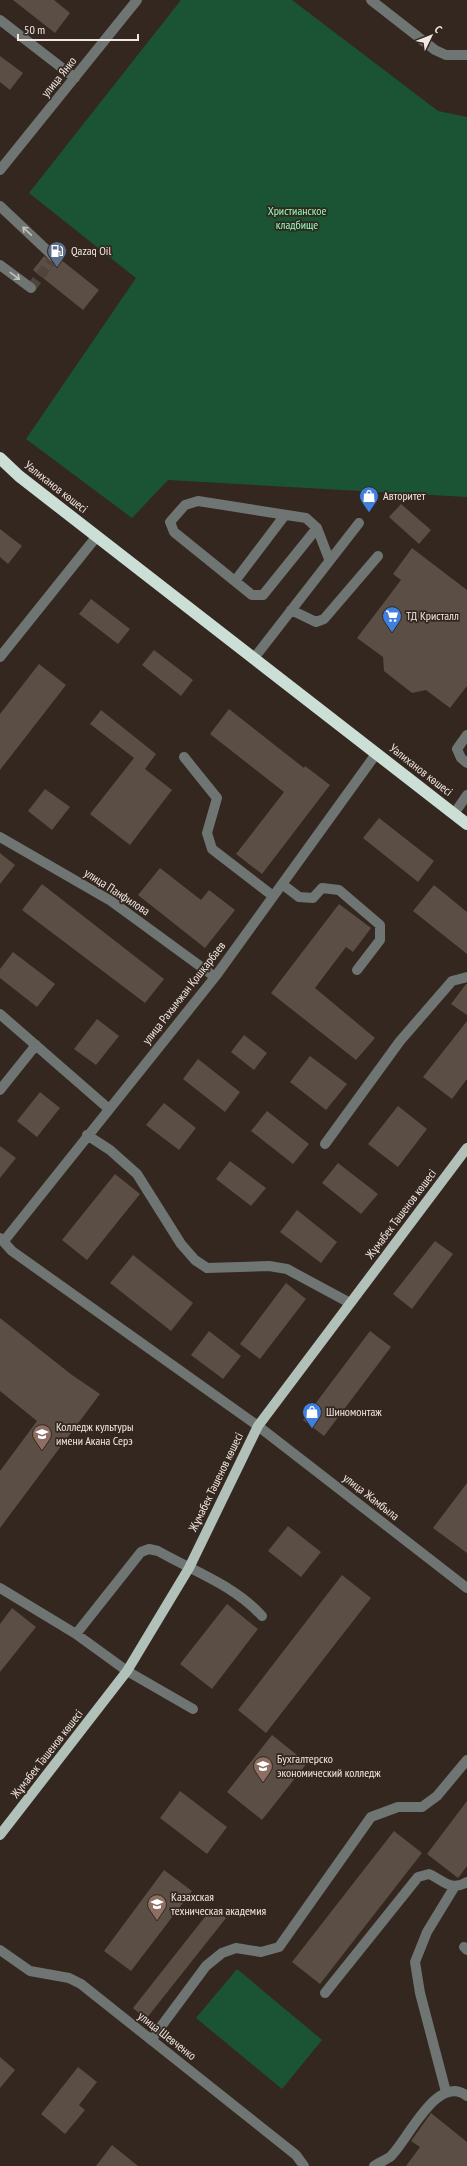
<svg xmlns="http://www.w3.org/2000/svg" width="467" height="2166" font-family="'PT Sans Narrow',sans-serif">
  <rect width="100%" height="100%" fill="#34271f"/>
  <!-- green -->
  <path fill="#1a5435" d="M 181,0 L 292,0 L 438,111 L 467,117 L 467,497 L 168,480 L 132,518 L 26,439 L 136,278 L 29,193 Z
    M 237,1969 L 322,2040 L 282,2089 L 196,2018 Z"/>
  <!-- building -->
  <path fill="#5b4e44" d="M 13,0 L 54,0 L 70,13 L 55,33 Z
    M 0,56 L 23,73 L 10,90 L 0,82 Z
    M 44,256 L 53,263 L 60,259 L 99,290 L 83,310 L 33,270 Z
    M 401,504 L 431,530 L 419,544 L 389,517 Z
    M 0,529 L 22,546 L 8,564 L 0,557 Z
    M 412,548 L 467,590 L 467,686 L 450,708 L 426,690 L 412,693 L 384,671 L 383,657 L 357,638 L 401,580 L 393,574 Z
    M 91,599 L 130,629 L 118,644 L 79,614 Z
    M 154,650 L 193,680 L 181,696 L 142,665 Z
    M 39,664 L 66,685 L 0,770 L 0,714 Z
    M 229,709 L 304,768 L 305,766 L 330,785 L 262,874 L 236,854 L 284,792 L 210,734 Z
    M 101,710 L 156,754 L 145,769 L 172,790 L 130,845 L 90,814 L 134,758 L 90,724 Z
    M 45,789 L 70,807 L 52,830 L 28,811 Z
    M 379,818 L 434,861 L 418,882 L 363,838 Z
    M 0,853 L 15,865 L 0,884 Z
    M 160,868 L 201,900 L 209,890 L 235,910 L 205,948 L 138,895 Z
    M 42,884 L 164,979 L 145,1003 L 22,910 Z
    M 434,885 L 467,912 L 467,954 L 413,911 Z
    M 339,904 L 371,928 L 353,952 L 346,947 L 315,988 L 375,1038 L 356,1060 L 271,993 Z
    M 13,952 L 55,984 L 37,1007 L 0,978 L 0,969 Z
    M 466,984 L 467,984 L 467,1015 L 451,1004 Z
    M 97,1019 L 119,1036 L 96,1065 L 74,1049 Z
    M 467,1021 L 467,1079 L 452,1099 L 423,1077 Z
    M 244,1035 L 267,1053 L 254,1070 L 231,1052 Z
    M 310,1056 L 347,1084 L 326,1110 L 290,1082 Z
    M 198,1059 L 240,1092 L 225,1112 L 183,1079 Z
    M 40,1092 L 60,1108 L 37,1137 L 17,1121 Z
    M 164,1103 L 196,1128 L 179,1150 L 146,1125 Z
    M 398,1106 L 427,1129 L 398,1167 L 368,1144 Z
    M 267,1111 L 309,1144 L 293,1164 L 251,1131 Z
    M 0,1146 L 16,1158 L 0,1178 Z
    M 230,1161 L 266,1188 L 251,1206 L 216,1179 Z
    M 338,1163 L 378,1194 L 361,1214 L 322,1183 Z
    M 115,1174 L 140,1194 L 87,1260 L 62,1240 Z
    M 297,1210 L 337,1242 L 321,1263 L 280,1232 Z
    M 435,1241 L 453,1254 L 412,1309 L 393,1294 Z
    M 133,1255 L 193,1303 L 171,1331 L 110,1283 Z
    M 286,1283 L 306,1299 L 260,1359 L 240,1344 Z
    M 0,1318 L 72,1375 L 100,1394 L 0,1528 L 0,1471 L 37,1421 L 0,1391 Z
    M 209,1331 L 241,1356 L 223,1379 L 191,1355 Z
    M 370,1331 L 391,1347 L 324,1436 L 303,1420 Z
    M 467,1483 L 467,1553 L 433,1528 Z
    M 288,1526 L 321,1552 L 301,1577 L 268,1551 Z
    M 342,1575 L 371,1598 L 266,1733 L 238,1710 Z
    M 227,1604 L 258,1629 L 212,1689 L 180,1664 Z
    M 12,1608 L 36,1627 L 0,1672 L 0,1624 Z
    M 272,1735 L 307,1763 L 262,1820 L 227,1792 Z
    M 180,1791 L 227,1827 L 207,1854 L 160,1818 Z
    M 467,1801 L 467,1866 L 458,1878 L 427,1854 Z
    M 394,1831 L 422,1853 L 320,1984 L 292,1962 Z
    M 164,1870 L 192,1891 L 131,1971 L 104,1951 Z
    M 212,1908 L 226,1918 L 146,2019 L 133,2008 Z
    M 0,2057 L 15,2070 L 0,2088 Z
    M 78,2067 L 97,2082 L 79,2105 L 85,2110 L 65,2134 L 41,2114 Z
    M 431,2113 L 467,2142 L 467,2166 L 406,2166 L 420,2147 L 411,2141 Z
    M 112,2145 L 138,2166 L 96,2166 Z"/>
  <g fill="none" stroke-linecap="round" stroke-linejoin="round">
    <!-- minor-tunnel -->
    <path stroke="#50443c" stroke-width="10" stroke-dasharray="10 5" stroke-linecap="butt" d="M 31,288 L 54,257"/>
    <!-- minor -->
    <path stroke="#6e7572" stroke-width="10" d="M 371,0 L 435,50 L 446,55 L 467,55
      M 0,20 L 75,78
      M 0,170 L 137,0
      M 0,206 L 54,257
      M 0,265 L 31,288
      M 317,528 L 263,595 L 252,595 L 174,532 L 170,522 L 185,505 L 198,501 L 306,518 L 317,528 L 329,559
      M 235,581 L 285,515
      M 291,610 L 316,622 L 324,619 L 378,556
      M 258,653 L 359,523
      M 0,657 L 97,536
      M 467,735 L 457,749 L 461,758 L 467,763
      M 184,757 L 217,798 L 207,833 L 212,849 L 273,896
      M 458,808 L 467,795
      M 0,837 L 111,901 L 215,977
      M 282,884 L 299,897 L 313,898 L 322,888 L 339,890 L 380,925 L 380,940 L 357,970
      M 0,1014 L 109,1109
      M 0,1090 L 36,1045
      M 87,1135 L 110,1150 L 137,1174 L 181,1244 L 195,1260 L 207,1268 L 269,1266 L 287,1269 L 350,1303
      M 325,1144 L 400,1041 L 452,981 L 467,977
      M 0,1238 L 12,1251 L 258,1426 L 467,1588
      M 4,1241 L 215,977 L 376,754
      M 0,1588 L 76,1634 L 127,1671 L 193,1709
      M 76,1634 L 141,1552 L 149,1549 L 158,1551 C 193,1571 234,1585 262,1616
      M 464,1947 L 467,1950
      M 0,1950 L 30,1971 L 69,1978 L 81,1984 L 296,2155 L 304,2166
      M 325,1993 L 418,1877 L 429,1874 C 443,1880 451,1892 467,1882
      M 151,2040 L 206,1966 L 222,1953 L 236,1948 L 261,1952 L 279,1947 L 371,1817 L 398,1807 L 422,1807 L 437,1796 L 467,1760
      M 446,2092 L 420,1993 L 415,1962 L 427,1932 L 455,1886
      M 374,2166 C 379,2163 385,2160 390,2157 C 407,2142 437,2072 467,2096"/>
    <!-- major -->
    <path stroke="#b1c1ba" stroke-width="10" d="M 0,1835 L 127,1671 L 189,1568 L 258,1426 L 467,1148"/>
    <!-- highway -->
    <path stroke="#ccdfd6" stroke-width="12" d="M 0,458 L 19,476 L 467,824"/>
  </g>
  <!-- one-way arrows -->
  <defs><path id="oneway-shaft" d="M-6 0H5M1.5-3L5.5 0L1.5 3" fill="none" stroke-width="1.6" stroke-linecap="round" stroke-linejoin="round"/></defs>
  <g stroke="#c3c0bb">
    <use href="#oneway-shaft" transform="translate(27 231) rotate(-137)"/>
    <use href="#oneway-shaft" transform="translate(15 276) rotate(37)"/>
  </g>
  <!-- icons -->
  <defs>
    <g id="fuel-pin" transform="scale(1)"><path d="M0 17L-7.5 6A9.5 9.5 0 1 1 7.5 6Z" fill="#5c6f8a" stroke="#34271f"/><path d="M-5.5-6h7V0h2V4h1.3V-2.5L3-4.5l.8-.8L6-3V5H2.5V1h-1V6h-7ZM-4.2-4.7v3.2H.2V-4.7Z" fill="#fff"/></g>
    <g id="shop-pin" transform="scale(1)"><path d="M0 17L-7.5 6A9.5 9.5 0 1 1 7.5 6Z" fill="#3f7fe0" stroke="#34271f"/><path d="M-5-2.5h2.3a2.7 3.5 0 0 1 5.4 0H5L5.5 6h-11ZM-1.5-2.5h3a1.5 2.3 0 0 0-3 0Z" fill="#fff"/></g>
    <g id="supermarket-pin" transform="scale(1)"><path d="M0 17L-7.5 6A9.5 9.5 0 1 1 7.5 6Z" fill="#3f7fe0" stroke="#34271f"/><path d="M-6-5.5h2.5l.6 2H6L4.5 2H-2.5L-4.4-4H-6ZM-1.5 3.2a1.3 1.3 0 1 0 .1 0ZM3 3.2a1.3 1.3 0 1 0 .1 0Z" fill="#fff"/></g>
    <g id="university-pin" transform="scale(1)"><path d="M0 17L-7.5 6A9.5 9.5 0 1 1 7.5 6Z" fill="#8d6e63" stroke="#34271f"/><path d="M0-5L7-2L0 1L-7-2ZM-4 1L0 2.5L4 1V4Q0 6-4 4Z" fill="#fff"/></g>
  </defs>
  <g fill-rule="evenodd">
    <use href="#fuel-pin" x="57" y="251"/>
    <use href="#shop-pin" x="369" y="496"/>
    <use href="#supermarket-pin" x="392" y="616"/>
    <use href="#shop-pin" x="312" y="1412"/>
    <use href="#university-pin" x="42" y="1434"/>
    <use href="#university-pin" x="263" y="1766"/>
    <use href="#university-pin" x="157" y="1904"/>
  </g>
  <g text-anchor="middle" stroke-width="3.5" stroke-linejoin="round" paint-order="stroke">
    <!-- street labels -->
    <g font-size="12" fill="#f1e8e3" stroke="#34271f">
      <text transform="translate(59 77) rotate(-51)" y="4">улица Янко</text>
      <text transform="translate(56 487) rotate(38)" y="4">Уәлиханов көшесі</text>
      <text transform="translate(421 770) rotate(38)" y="4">Уәлиханов көшесі</text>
      <text transform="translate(117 892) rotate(33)" y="4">улица Панфилова</text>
      <text transform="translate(184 993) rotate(-52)" y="4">улица Рахымжан Қошқарбаев</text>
      <text transform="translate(401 1214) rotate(-53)" y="4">Жұмабек Тәшенов көшесі</text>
      <text transform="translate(216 1482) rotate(-64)" y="4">Жұмабек Тәшенов көшесі</text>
      <text transform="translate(371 1497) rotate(38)" y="4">улица Жамбыла</text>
      <text transform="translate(47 1754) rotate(-52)" y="4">Жұмабек Тәшенов көшесі</text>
      <text transform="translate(167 2036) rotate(38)" y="4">улица Шевченко</text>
    </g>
    <!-- park labels -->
    <g font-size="12" fill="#8bfeba" stroke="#34271f">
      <text x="297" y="215">Христианское<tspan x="297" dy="14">кладбище</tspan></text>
    </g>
    <!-- poi labels -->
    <g font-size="12" fill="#f1e8e3" stroke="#34271f" text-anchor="start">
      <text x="71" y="255">Qazaq Oil</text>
      <text x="383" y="500">Авторитет</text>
      <text x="406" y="620">ТД Кристалл</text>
      <text x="326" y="1416">Шиномонтаж</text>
      <text x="56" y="1431">Колледж культуры<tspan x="56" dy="14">имени Акана Серэ</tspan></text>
      <text x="277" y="1763">Бухгалтерско<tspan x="277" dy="14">экономический колледж</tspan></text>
      <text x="171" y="1901">Казахская<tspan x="171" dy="14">техническая академия</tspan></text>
    </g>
  </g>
  <!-- north arrow -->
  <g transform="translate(431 36) rotate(47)" stroke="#34271f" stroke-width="3" paint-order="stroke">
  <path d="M0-3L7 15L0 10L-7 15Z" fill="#f1e8e3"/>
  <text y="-6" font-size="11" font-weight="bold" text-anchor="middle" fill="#f1e8e3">С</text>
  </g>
  <!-- scale -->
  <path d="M18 34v6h120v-6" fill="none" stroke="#f1e8e3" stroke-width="2"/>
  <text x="24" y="34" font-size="12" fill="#f1e8e3" stroke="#34271f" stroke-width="3" paint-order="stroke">50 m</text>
</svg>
